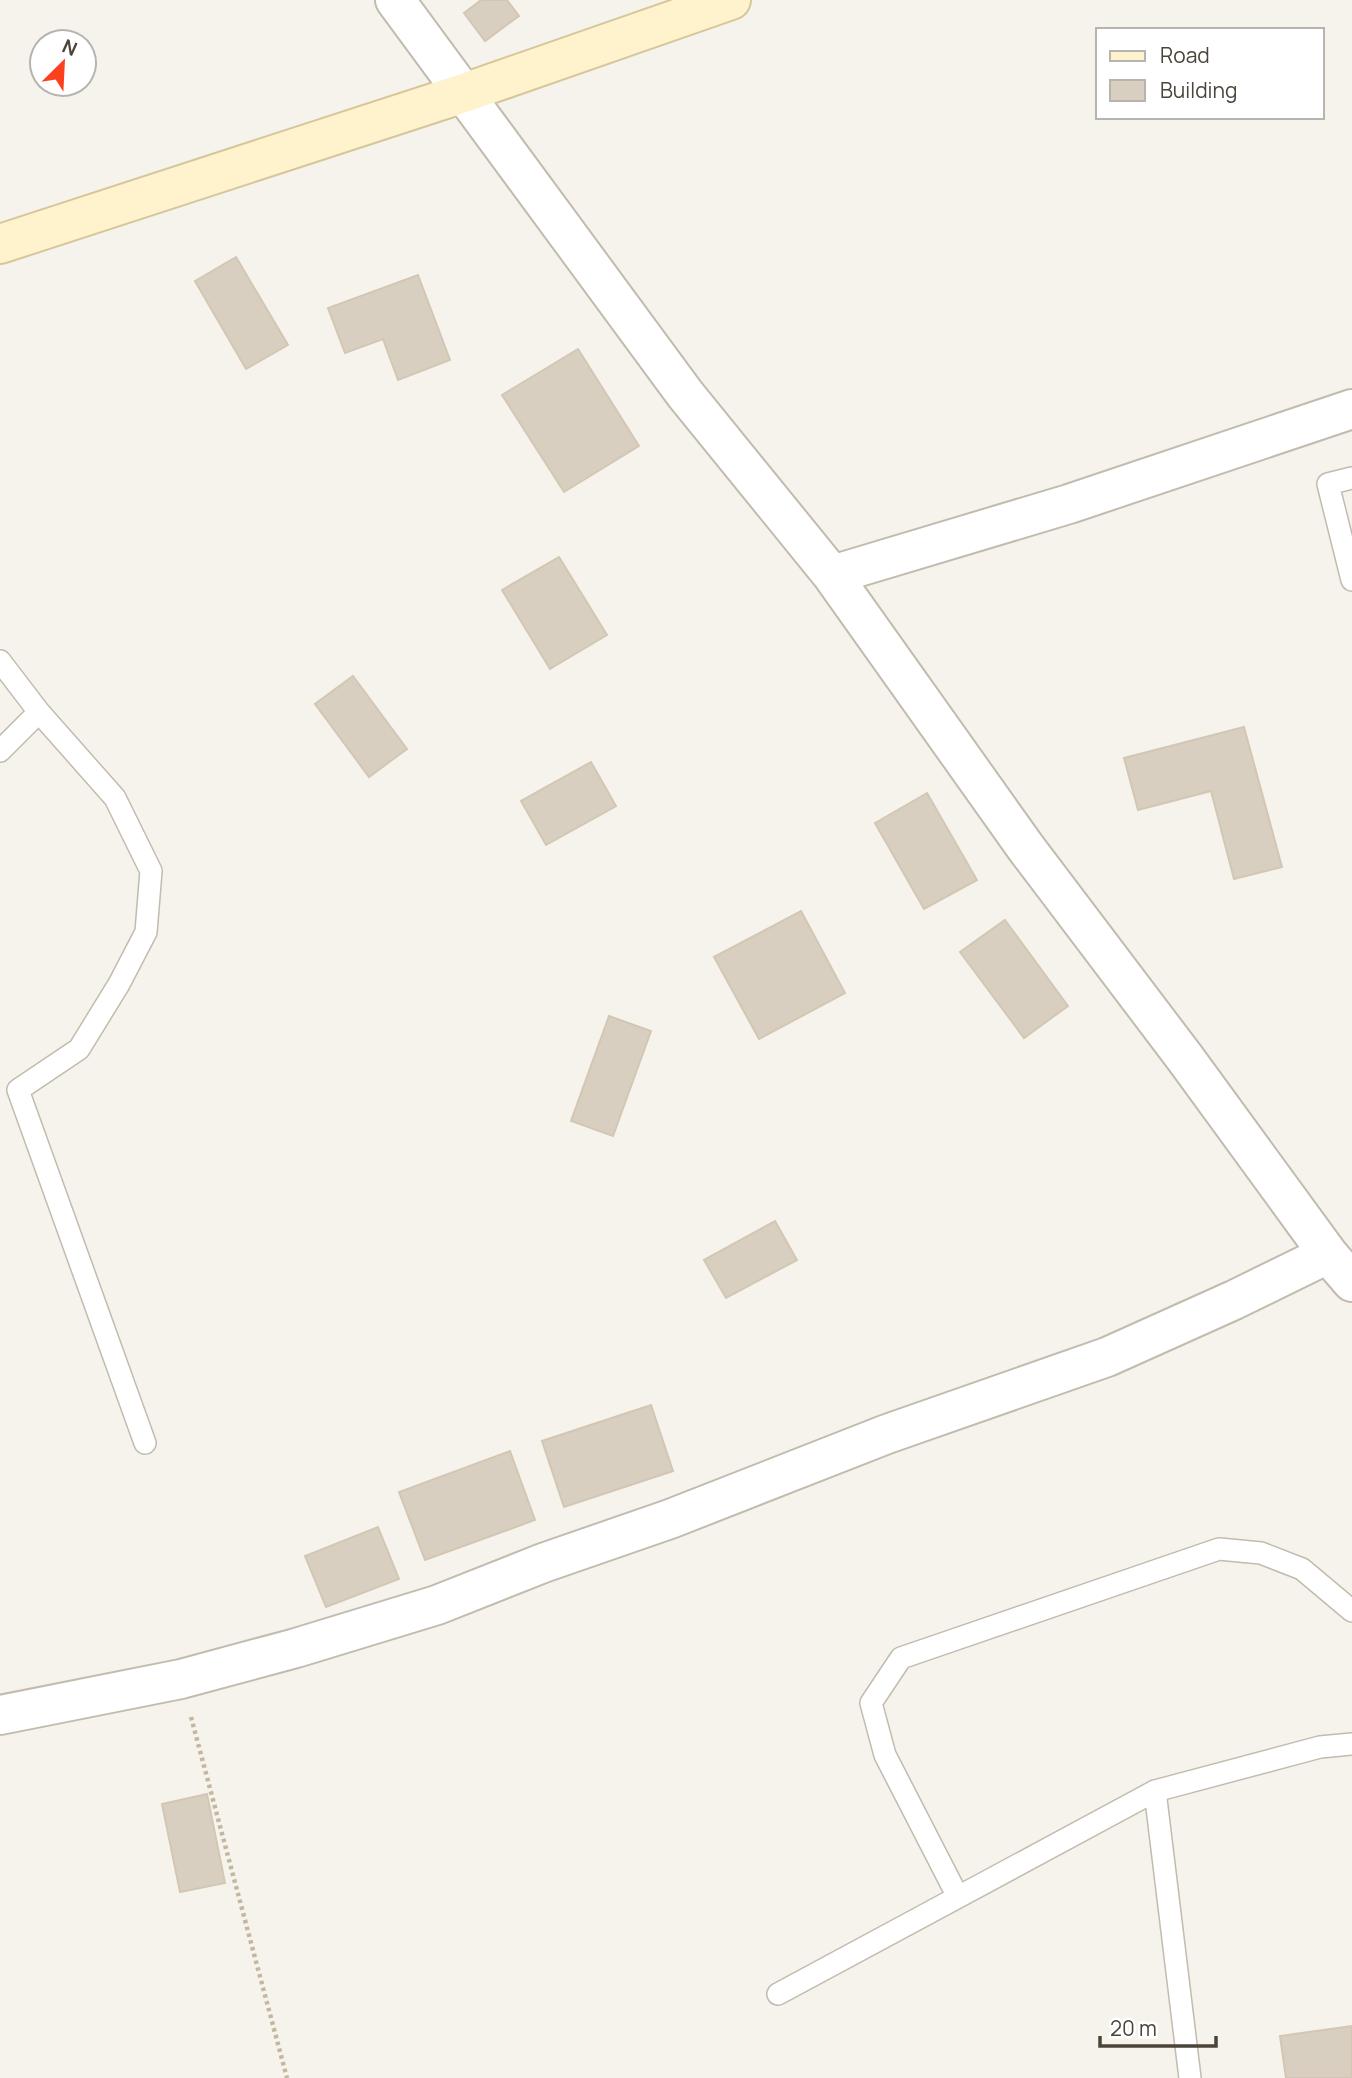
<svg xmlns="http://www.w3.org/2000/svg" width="1352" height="2078" font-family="Manrope,sans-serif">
  <rect width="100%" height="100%" fill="#f6f3ec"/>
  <!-- building -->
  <path fill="#d8cfc1" stroke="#d3c7b4" stroke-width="2" d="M 481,0 L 507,0 L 519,16 L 485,41 L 464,13 Z
    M 236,257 L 288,345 L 246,369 L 195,281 Z
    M 418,275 L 450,360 L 398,380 L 383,339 L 345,353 L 328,308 Z
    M 578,349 L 639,446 L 564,492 L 502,395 Z
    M 559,557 L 607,635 L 550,669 L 502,590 Z
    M 353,676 L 407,749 L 369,777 L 315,704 Z
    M 1244,727 L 1282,867 L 1234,879 L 1211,791 L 1138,810 L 1124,758 Z
    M 591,762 L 616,806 L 546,845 L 521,801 Z
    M 927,793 L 977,880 L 924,909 L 875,823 Z
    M 801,911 L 845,993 L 759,1039 L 714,957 Z
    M 1005,920 L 1068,1006 L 1024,1038 L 960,952 Z
    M 609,1016 L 651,1031 L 613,1136 L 571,1121 Z
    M 775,1221 L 797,1260 L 726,1298 L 704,1260 Z
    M 651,1405 L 673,1471 L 564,1507 L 542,1441 Z
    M 510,1451 L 535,1520 L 425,1560 L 399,1492 Z
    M 378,1527 L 399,1579 L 326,1607 L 305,1556 Z
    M 207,1794 L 225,1883 L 180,1892 L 162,1804 Z
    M 1352,2026 L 1352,2078 L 1286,2078 L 1280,2036 Z"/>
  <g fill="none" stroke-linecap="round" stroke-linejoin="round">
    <!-- lane casing -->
    <g stroke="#c2bbae" stroke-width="24">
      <path id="lane" d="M 1352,478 L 1328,484 L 1352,580
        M 0,661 L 39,712 L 115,798 L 151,871 L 146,932 L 119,984 L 79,1049 L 18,1090 L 145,1443
        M 0,751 L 39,712
        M 1155,1791 L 1190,2078
        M 958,1897 L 885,1755 L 871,1703 L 901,1658 L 1219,1549 L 1261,1553 L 1302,1569 L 1352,1611
        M 778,1994 L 1155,1791 L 1320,1747 L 1352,1744"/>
    </g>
    <!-- street casing -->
    <g stroke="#c2bbae" stroke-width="42">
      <path id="street" d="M 395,0 L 685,394 L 832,575 L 1026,848 L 1185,1058 L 1328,1254 L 1352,1282
        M 832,575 L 1069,504 L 1352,409
        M 0,1715 L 181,1679 L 296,1648 L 437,1605 L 543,1563 L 670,1519 L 887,1434 L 1107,1357 L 1234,1300 L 1328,1254"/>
    </g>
    <!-- secondary casing -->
    <g stroke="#d6c79b" stroke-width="42">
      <path id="secondary" d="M 0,244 L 464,93 L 731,0"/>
    </g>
    <!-- path -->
    <path stroke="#c4b79f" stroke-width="4.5" stroke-dasharray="3.5 3.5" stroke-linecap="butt" d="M 191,1717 L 287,2078"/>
    <!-- lane -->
    <use href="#lane" stroke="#fff" stroke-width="21"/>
    <!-- street -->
    <use href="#street" stroke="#fff" stroke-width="38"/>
    <!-- secondary -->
    <use href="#secondary" stroke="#fff3cd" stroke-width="38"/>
  </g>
  <!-- legend -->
  <rect x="1096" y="28" width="228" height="91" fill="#ffffff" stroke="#b7b4b0" stroke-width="2"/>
  <rect x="1110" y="51" width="35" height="10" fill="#fff3cd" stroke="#b7b4b0" stroke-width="2"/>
  <text x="1160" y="63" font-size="21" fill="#4b4439">Road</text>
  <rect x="1110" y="80" width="35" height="21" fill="#d8cfc1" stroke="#b7b4b0" stroke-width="2"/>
  <text x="1160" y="98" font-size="21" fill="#4b4439">Building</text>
  <!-- north arrow -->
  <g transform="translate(63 63) rotate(24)"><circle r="33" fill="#ffffff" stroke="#b7b4b0" stroke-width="2"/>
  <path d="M0-5L12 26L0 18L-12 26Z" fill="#fc3f1d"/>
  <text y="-10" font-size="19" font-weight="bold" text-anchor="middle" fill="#4b4439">N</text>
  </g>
  <!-- scale -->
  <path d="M1100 2036v10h116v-10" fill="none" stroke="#4b4439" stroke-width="3.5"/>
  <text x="1110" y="2036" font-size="21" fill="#4b4439" stroke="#ffffff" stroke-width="5" paint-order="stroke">20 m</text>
</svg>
